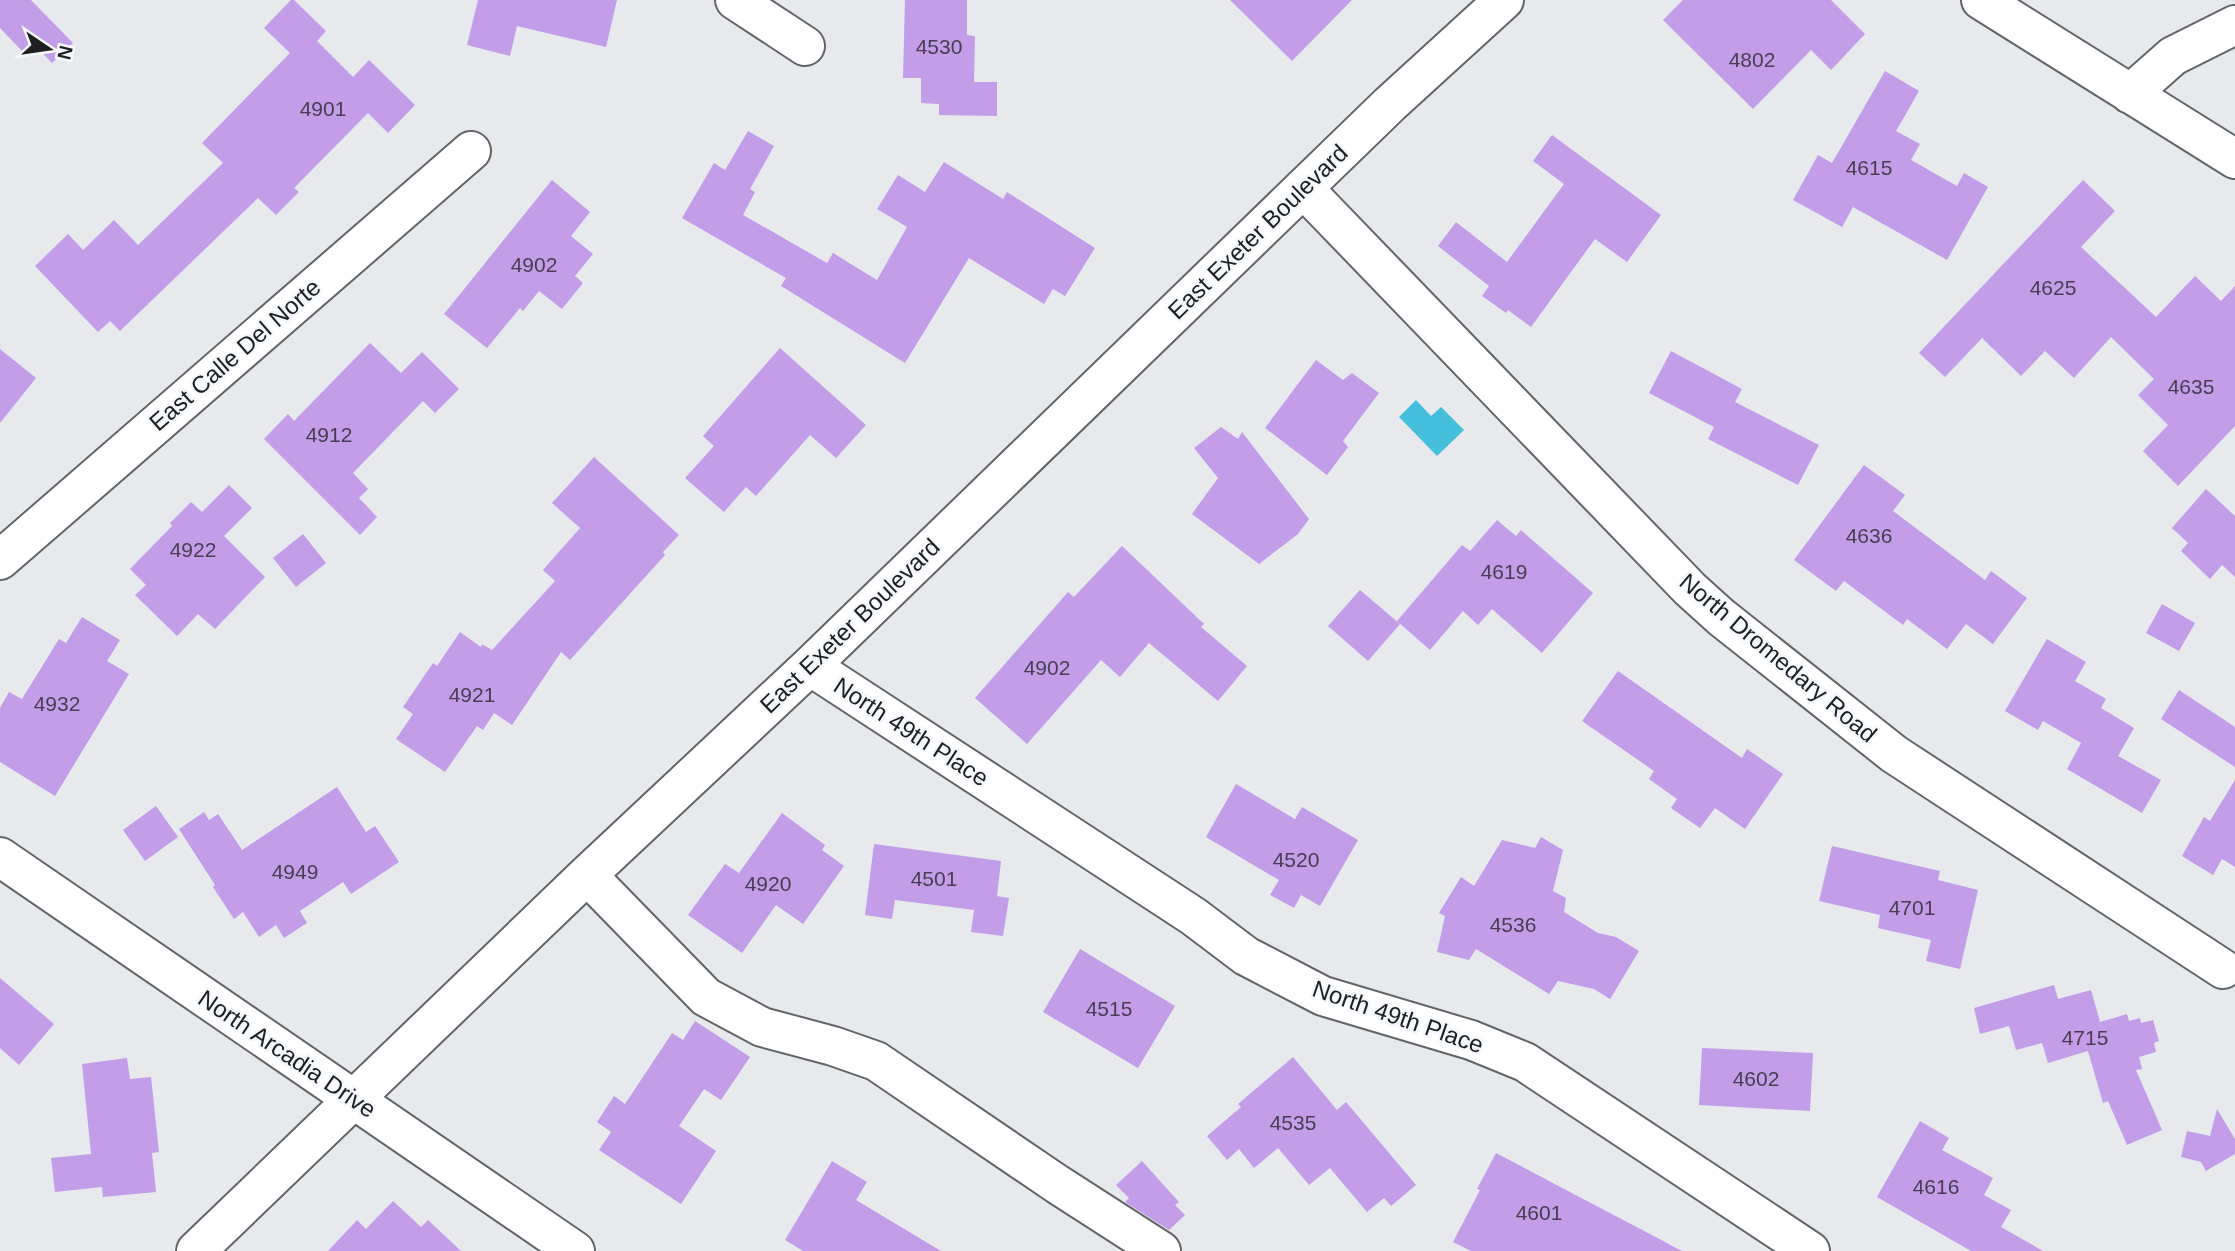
<svg xmlns="http://www.w3.org/2000/svg" width="2235" height="1251" font-family="Helvetica,sans-serif">
  <rect width="100%" height="100%" fill="#e7e9ed"/>
  <!-- water -->
  <path fill="#46bfdd" d="M 1416,400 L 1431,416 L 1441,407 L 1464,430 L 1437,456 L 1399,417 Z"/>
  <!-- building -->
  <path fill="#c39de8" d="M 0,0 L 31,0 L 73,43 L 52,63 L 34,44 L 25,54 L 0,28 Z
    M 291,0 L 294,0 L 326,31 L 317,41 L 353,77 L 369,60 L 415,105 L 388,133 L 368,113 L 294,188 L 299,192 L 276,215 L 258,198 L 120,331 L 110,321 L 98,332 L 35,266 L 68,234 L 83,250 L 114,220 L 138,245 L 223,163 L 202,143 L 290,53 L 264,28 Z
    M 478,0 L 617,0 L 606,47 L 517,26 L 510,56 L 467,45 Z
    M 905,0 L 967,0 L 967,35 L 975,36 L 974,82 L 997,82 L 997,116 L 939,115 L 939,104 L 921,103 L 921,78 L 903,78 Z
    M 1230,0 L 1352,0 L 1292,61 Z
    M 1683,0 L 1831,0 L 1865,34 L 1831,70 L 1811,50 L 1753,109 L 1663,20 Z
    M 1885,71 L 1919,91 L 1896,131 L 1920,144 L 1911,160 L 1957,186 L 1964,173 L 1988,187 L 1947,260 L 1853,207 L 1842,227 L 1793,200 L 1818,155 L 1832,163 Z
    M 748,131 L 774,146 L 750,189 L 755,192 L 743,215 L 827,263 L 833,253 L 877,280 L 907,227 L 877,209 L 898,175 L 925,192 L 944,162 L 1003,199 L 1007,192 L 1095,248 L 1065,296 L 1053,289 L 1044,304 L 969,258 L 905,363 L 781,286 L 786,278 L 682,218 L 714,163 L 725,170 Z
    M 1552,135 L 1661,215 L 1627,262 L 1595,239 L 1531,327 L 1508,310 L 1506,313 L 1482,296 L 1489,286 L 1438,246 L 1456,222 L 1507,262 L 1564,184 L 1533,161 Z
    M 552,180 L 590,212 L 571,236 L 593,254 L 575,276 L 583,283 L 562,309 L 539,291 L 523,311 L 520,308 L 487,348 L 444,314 Z
    M 2083,180 L 2115,211 L 2081,247 L 2156,317 L 2195,276 L 2221,301 L 2235,286 L 2235,426 L 2178,486 L 2143,451 L 2168,425 L 2138,395 L 2154,379 L 2111,337 L 2074,378 L 2045,351 L 2021,376 L 1982,338 L 1945,377 L 1919,353 Z
    M 370,343 L 401,373 L 422,352 L 459,389 L 435,413 L 423,401 L 353,473 L 368,489 L 359,498 L 377,517 L 360,535 L 264,439 L 288,414 L 294,421 Z
    M 780,348 L 866,425 L 836,458 L 810,435 L 756,496 L 746,487 L 724,512 L 685,478 L 714,446 L 703,436 Z
    M 0,349 L 36,378 L 0,423 Z
    M 1671,351 L 1742,389 L 1735,402 L 1819,445 L 1798,485 L 1708,439 L 1714,427 L 1649,393 Z
    M 1316,360 L 1343,380 L 1352,373 L 1379,393 L 1343,441 L 1348,447 L 1327,475 L 1265,428 Z
    M 1221,427 L 1238,439 L 1242,432 L 1309,519 L 1298,534 L 1259,564 L 1192,514 L 1218,478 L 1194,448 Z
    M 594,457 L 679,535 L 663,552 L 665,555 L 570,660 L 561,652 L 512,725 L 494,713 L 483,730 L 477,726 L 445,772 L 396,739 L 413,714 L 403,707 L 433,663 L 437,666 L 460,632 L 481,647 L 482,644 L 492,650 L 555,581 L 543,570 L 580,528 L 552,503 Z
    M 1864,465 L 1905,495 L 1893,511 L 1985,580 L 1991,571 L 2027,598 L 1993,644 L 1966,624 L 1947,649 L 1907,619 L 1903,625 L 1844,581 L 1836,591 L 1794,560 Z
    M 229,485 L 252,508 L 224,536 L 265,577 L 215,629 L 198,614 L 177,636 L 135,595 L 146,585 L 130,569 L 172,526 L 170,523 L 191,502 L 202,512 Z
    M 2206,489 L 2235,516 L 2235,577 L 2222,565 L 2210,579 L 2181,551 L 2188,543 L 2172,528 Z
    M 1497,520 L 1516,536 L 1521,530 L 1593,593 L 1542,653 L 1492,609 L 1478,625 L 1463,611 L 1430,650 L 1397,621 L 1462,545 L 1470,551 Z
    M 303,534 L 326,563 L 296,587 L 273,558 Z
    M 1122,546 L 1204,624 L 1201,627 L 1247,666 L 1218,701 L 1149,643 L 1120,677 L 1101,660 L 1027,744 L 975,698 L 1068,592 L 1074,597 Z
    M 1360,590 L 1400,624 L 1368,661 L 1328,626 Z
    M 2162,604 L 2195,623 L 2179,651 L 2146,633 Z
    M 82,617 L 120,640 L 107,661 L 129,674 L 55,796 L 0,762 L 0,708 L 9,692 L 22,699 L 59,639 L 66,643 Z
    M 2047,639 L 2086,662 L 2075,681 L 2106,699 L 2101,708 L 2134,728 L 2118,756 L 2161,780 L 2142,813 L 2067,769 L 2081,743 L 2043,721 L 2038,730 L 2005,711 Z
    M 1618,671 L 1742,758 L 1747,749 L 1783,774 L 1745,829 L 1715,808 L 1700,828 L 1671,808 L 1677,799 L 1649,779 L 1654,771 L 1582,721 Z
    M 2179,690 L 2235,727 L 2235,767 L 2161,719 Z
    M 2235,780 L 2235,867 L 2222,859 L 2213,875 L 2182,856 L 2204,817 L 2210,821 Z
    M 1236,784 L 1295,819 L 1302,807 L 1358,840 L 1320,906 L 1301,895 L 1294,908 L 1270,895 L 1279,880 L 1206,837 Z
    M 337,787 L 366,832 L 375,826 L 399,862 L 351,894 L 343,882 L 300,911 L 307,923 L 284,938 L 276,925 L 259,937 L 243,912 L 234,919 L 213,887 L 215,885 L 179,829 L 204,812 L 209,820 L 218,814 L 242,850 Z
    M 156,806 L 178,837 L 145,861 L 123,830 Z
    M 782,813 L 825,845 L 822,850 L 844,866 L 803,924 L 776,905 L 742,953 L 688,915 L 725,864 L 739,873 Z
    M 1541,837 L 1563,850 L 1553,891 L 1566,898 L 1564,912 L 1598,933 L 1616,937 L 1639,951 L 1610,999 L 1594,989 L 1558,981 L 1549,994 L 1476,949 L 1469,960 L 1437,952 L 1445,916 L 1439,913 L 1461,877 L 1474,886 L 1502,840 L 1535,848 Z
    M 874,844 L 1001,861 L 997,896 L 1009,898 L 1003,936 L 971,932 L 974,910 L 895,900 L 892,919 L 865,915 Z
    M 1832,846 L 1940,871 L 1938,880 L 1978,890 L 1960,969 L 1926,961 L 1931,940 L 1878,928 L 1880,915 L 1819,901 Z
    M 1080,949 L 1175,1006 L 1138,1068 L 1043,1012 Z
    M 0,978 L 54,1024 L 19,1065 L 0,1048 Z
    M 2054,985 L 2058,999 L 2091,990 L 2100,1022 L 2127,1014 L 2129,1021 L 2140,1018 L 2141,1023 L 2153,1020 L 2159,1041 L 2154,1043 L 2156,1052 L 2139,1057 L 2142,1069 L 2136,1070 L 2162,1130 L 2127,1145 L 2108,1101 L 2103,1103 L 2088,1051 L 2048,1063 L 2042,1043 L 2016,1050 L 2009,1026 L 1980,1034 L 1974,1008 Z
    M 695,1021 L 750,1057 L 721,1100 L 704,1089 L 679,1126 L 716,1151 L 681,1204 L 599,1150 L 611,1132 L 597,1122 L 614,1096 L 625,1104 L 672,1033 L 683,1040 Z
    M 1702,1048 L 1813,1053 L 1810,1111 L 1699,1105 Z
    M 1293,1057 L 1337,1110 L 1346,1102 L 1416,1185 L 1391,1206 L 1384,1198 L 1367,1212 L 1330,1168 L 1309,1185 L 1278,1148 L 1254,1168 L 1239,1149 L 1227,1160 L 1207,1136 L 1241,1107 L 1238,1104 Z
    M 127,1058 L 130,1079 L 151,1077 L 159,1152 L 152,1153 L 156,1192 L 103,1197 L 102,1187 L 55,1192 L 51,1158 L 91,1154 L 82,1064 Z
    M 2217,1109 L 2235,1139 L 2235,1154 L 2206,1171 L 2201,1162 L 2181,1157 L 2187,1131 L 2210,1136 Z
    M 1920,1121 L 1949,1138 L 1942,1150 L 1993,1178 L 1984,1195 L 2011,1210 L 2001,1227 L 2043,1251 L 1971,1251 L 1877,1197 Z
    M 1496,1153 L 1682,1251 L 1471,1251 L 1453,1242 L 1480,1190 L 1477,1189 Z
    M 832,1161 L 867,1182 L 856,1200 L 941,1251 L 803,1251 L 785,1240 Z
    M 1142,1161 L 1179,1202 L 1175,1205 L 1185,1215 L 1169,1230 L 1125,1202 L 1129,1198 L 1116,1185 Z
    M 393,1201 L 421,1227 L 428,1220 L 461,1251 L 328,1251 L 357,1220 L 366,1229 Z"/>
  <g fill="none" stroke-linecap="round" stroke-linejoin="round">
    <!-- minor casing -->
    <g stroke="#626568" stroke-width="42">
      <path id="minor" d="M 735,0 L 805,46
        M 1981,0 L 2235,159
        M 2130,94 L 2173,56 L 2235,25
        M 1303,188 L 1690,589 L 1721,617 L 1894,754 L 2223,969
        M 0,560 L 471,151
        M 810,666 L 1193,916 L 1246,956 L 1323,996 L 1471,1040 L 1525,1062 L 1810,1251
        M 0,857 L 575,1251
        M 587,875 L 706,997 L 762,1027 L 833,1046 L 876,1061 L 1057,1184 L 1161,1251
        M 196,1251 L 587,875 L 810,666 L 1390,104 L 1504,0"/>
    </g>
    <!-- minor -->
    <use href="#minor" stroke="#fff" stroke-width="38"/>
  </g>
  <g text-anchor="middle" stroke-width="5" stroke-linejoin="round" paint-order="stroke">
    <!-- number labels -->
    <g font-size="21" fill="#473e52">
      <text x="939" y="54">4530</text>
      <text x="1752" y="67">4802</text>
      <text x="323" y="116">4901</text>
      <text x="1869" y="175">4615</text>
      <text x="534" y="272">4902</text>
      <text x="2053" y="295">4625</text>
      <text x="2191" y="394">4635</text>
      <text x="329" y="442">4912</text>
      <text x="1869" y="543">4636</text>
      <text x="193" y="557">4922</text>
      <text x="1504" y="579">4619</text>
      <text x="1047" y="675">4902</text>
      <text x="472" y="702">4921</text>
      <text x="57" y="711">4932</text>
      <text x="1296" y="867">4520</text>
      <text x="295" y="879">4949</text>
      <text x="934" y="886">4501</text>
      <text x="768" y="891">4920</text>
      <text x="1912" y="915">4701</text>
      <text x="1513" y="932">4536</text>
      <text x="1109" y="1016">4515</text>
      <text x="2085" y="1045">4715</text>
      <text x="1756" y="1086">4602</text>
      <text x="1293" y="1130">4535</text>
      <text x="1936" y="1194">4616</text>
      <text x="1539" y="1220">4601</text>
    </g>
    <!-- street labels -->
    <g font-size="24" fill="#1e1f20" stroke="#f4f7fb">
      <text transform="translate(1258 232) rotate(-44)" y="8">East Exeter Boulevard</text>
      <text transform="translate(235 355) rotate(-41)" y="8">East Calle Del Norte</text>
      <text transform="translate(850 626) rotate(-44)" y="8">East Exeter Boulevard</text>
      <text transform="translate(1778 658) rotate(40)" y="8">North Dromedary Road</text>
      <text transform="translate(911 732) rotate(33)" y="8">North 49th Place</text>
      <text transform="translate(1398 1017) rotate(19)" y="8">North 49th Place</text>
      <text transform="translate(287 1054) rotate(34)" y="8">North Arcadia Drive</text>
    </g>
  </g>
  <!-- north arrow -->
  <g transform="translate(49 49) rotate(103)" stroke="#f4f7fb" stroke-width="5" paint-order="stroke">
  <path d="M0-5L12 26L0 18L-12 26Z" fill="#1e1f20"/>
  <text y="-10" font-size="19" font-weight="bold" text-anchor="middle" fill="#1e1f20">N</text>
  </g>
</svg>
